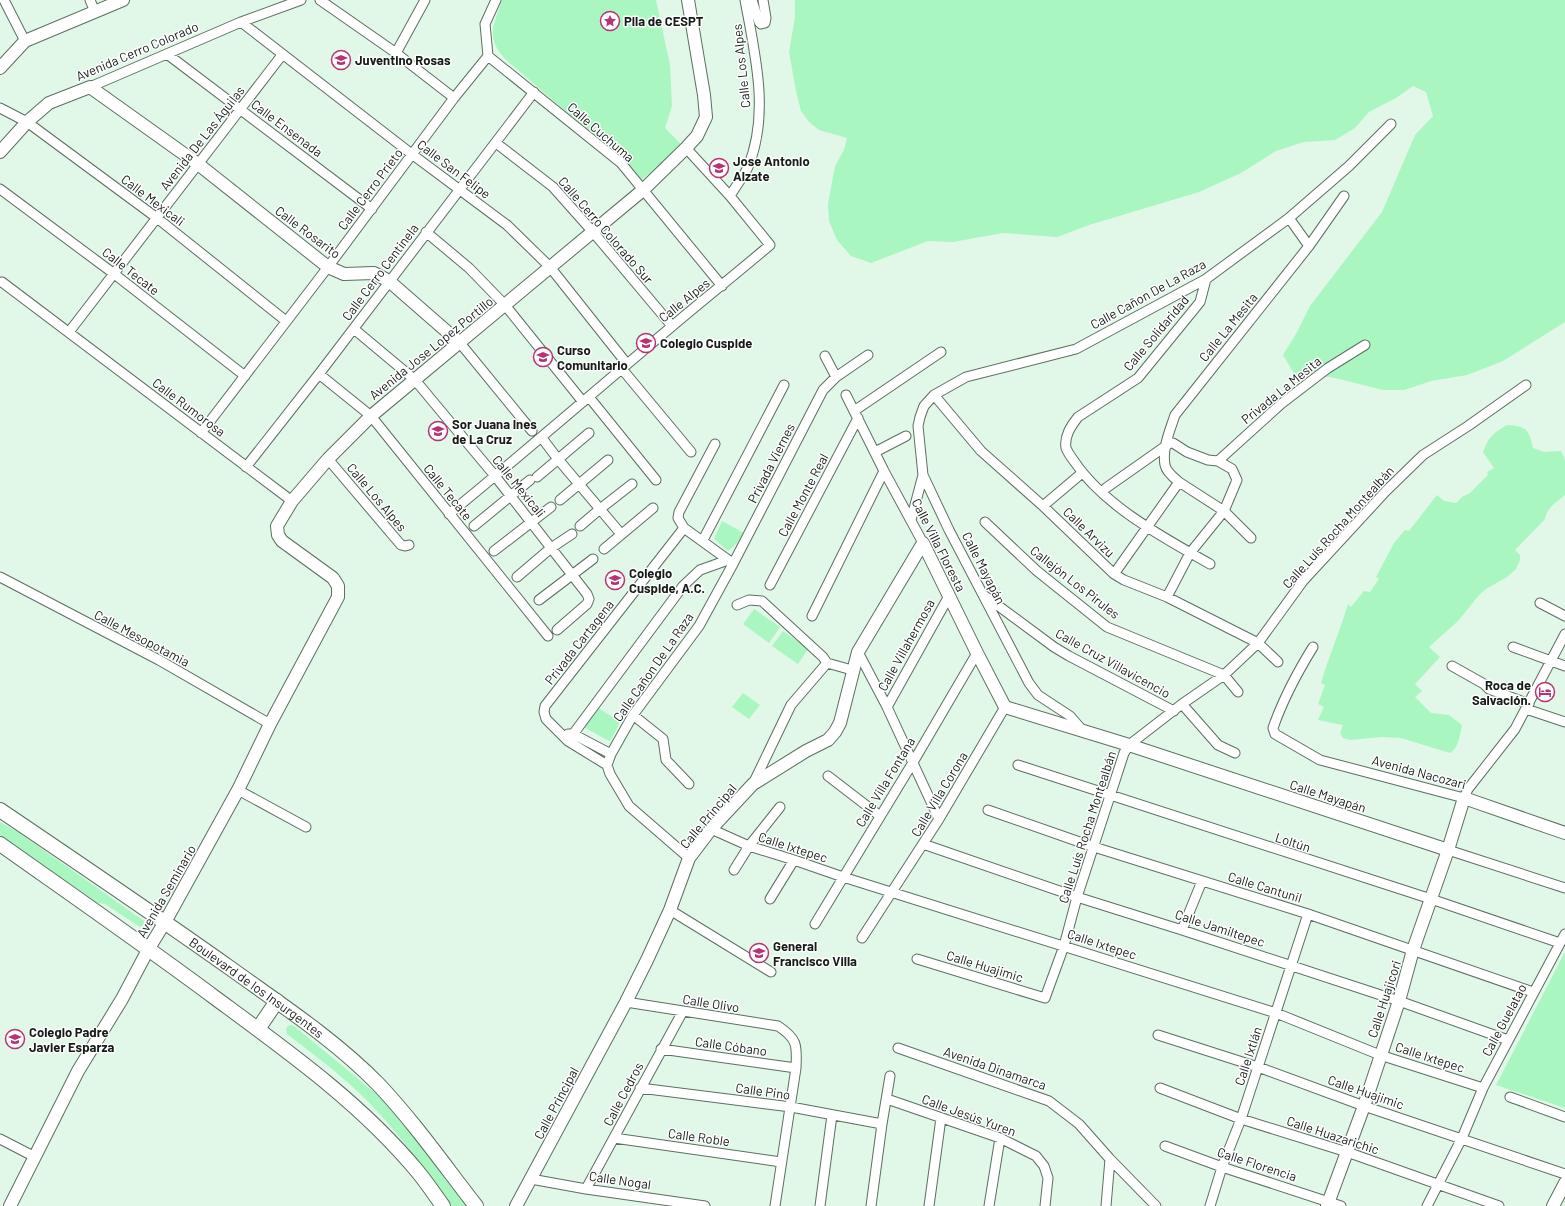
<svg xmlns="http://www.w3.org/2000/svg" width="1565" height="1206" font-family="Barlow,sans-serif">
  <rect width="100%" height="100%" fill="#e1f7e7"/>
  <!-- green -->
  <path fill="#aaf6c0" d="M 502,0 L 656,0 L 670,65 L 672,106 L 665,128 L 684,147 L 640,181 L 635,171 L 505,59 C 485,37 494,25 502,0 Z
    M 795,0 L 1565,0 L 1565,322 L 1503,361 L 1467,375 L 1431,381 L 1404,390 L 1383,390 L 1331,377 L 1295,375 L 1283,355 L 1296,334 L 1310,306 L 1382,212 L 1415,135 L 1433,116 L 1426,92 L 1413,86 L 1396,98 L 1369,112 L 1355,128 L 1335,140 L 1304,142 L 1276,151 L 1241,173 L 1199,192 L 1089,225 L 1057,237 L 1003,233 L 953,242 L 928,241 L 871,263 L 851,256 L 837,240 L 829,221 L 828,204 L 835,166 L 844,150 L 847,138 L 819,130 L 809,122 L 801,111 L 796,91 L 789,52 L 795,17 Z
    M 1507,425 C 1526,426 1529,429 1533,448 L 1544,452 L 1561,451 L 1565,460 L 1565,495 C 1557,502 1546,508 1545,519 L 1515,550 L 1520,555 L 1520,560 L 1516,569 L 1507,577 L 1486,589 L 1479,595 L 1459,620 L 1429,647 L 1440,657 L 1415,684 L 1422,691 L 1415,697 L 1431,713 L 1449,715 L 1462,725 C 1460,734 1459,748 1450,753 L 1401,738 L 1382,737 L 1350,740 L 1343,738 L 1340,733 L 1343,725 L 1318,720 L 1324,707 L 1318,704 L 1325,685 L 1321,683 C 1329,656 1340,631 1348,604 L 1351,607 L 1364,591 L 1370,592 L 1379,579 L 1376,577 L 1394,543 L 1405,530 L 1409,531 L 1437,495 L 1444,501 L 1456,503 L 1462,497 L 1470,493 L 1488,475 L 1487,472 L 1494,468 L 1483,452 C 1489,437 1493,433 1507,425 Z
    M 722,521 L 744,533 L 737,543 L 728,551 L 714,539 Z
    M 754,609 L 780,627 L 769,643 L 743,624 Z
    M 783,631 L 808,649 L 798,664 L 772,646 Z
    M 743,693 L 760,705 L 749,719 L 732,707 Z
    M 597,707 L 620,722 L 611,740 L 609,741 L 582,726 Z
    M 0,822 L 18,832 L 144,921 L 144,925 L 140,927 L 105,904 L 98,903 L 0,835 Z
    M 1565,952 L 1565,1108 L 1496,1085 Z
    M 291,1025 L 294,1026 L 379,1096 L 400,1117 L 470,1206 L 452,1206 C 420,1163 387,1116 346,1081 C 327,1064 306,1049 287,1034 L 286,1029 L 288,1026 Z"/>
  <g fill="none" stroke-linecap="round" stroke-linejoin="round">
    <!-- street casing -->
    <g stroke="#5c6f61" stroke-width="11">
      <path id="street" d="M 4,0 L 25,41
        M 90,0 L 95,12
        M 320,0 L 396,53 L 454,98
        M 496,0 L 485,24 L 488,56 L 621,163 L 722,286
        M 752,0 L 759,22 L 761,24 L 765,23 L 766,18 L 763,0
        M 241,22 L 413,155 L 507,225 L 550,267 L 627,364
        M 396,53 L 425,0
        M 167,54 L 372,209
        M 90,87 L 241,22 L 301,0
        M 0,108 L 27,122 L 157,218 L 286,321
        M 496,143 L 553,187 L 593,232 L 672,326
        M 0,189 L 113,273 L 245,376
        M 730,196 C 736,186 743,177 748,167 C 770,114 755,54 745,0
        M 1289,218 L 1309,246
        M 426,232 L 469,268 L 505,305 L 583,402
        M 1206,279 L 1200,302 L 1138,378 L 1078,417 C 1071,426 1064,436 1066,448 C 1068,453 1071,457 1074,461 C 1104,506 1164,538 1210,564
        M 2,282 L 292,501
        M 354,329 L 415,380 L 495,476 L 587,594 L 589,599 L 587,604 L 557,630
        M 69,332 L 282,55
        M 460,343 L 532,431
        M 825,356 L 836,377
        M 622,369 L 691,452
        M 319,374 L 371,416 L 548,636
        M 846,395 L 884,471 L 923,543
        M 934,395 L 981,451 L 1043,506 L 1114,574 L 1124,580 L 1167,597 L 1258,643 L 1278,662
        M 589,397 L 656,480
        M 854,411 L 941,352
        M 201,433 L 328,267 L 454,98 L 488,56
        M 542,438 L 557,458 L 621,534
        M 715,444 L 679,512 L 678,518 L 684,528 L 731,562
        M 875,452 L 906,436
        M 328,459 L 401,545 L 405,546 L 409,545
        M 1218,461 L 1281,404 L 1328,368 L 1365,345
        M 246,467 L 319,374 L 534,92
        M 537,477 L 589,433
        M 1106,488 L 1170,443 L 1173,443 L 1187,452 L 1208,460 L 1218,461 L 1232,469 L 1237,480 L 1224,511 L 1190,553 L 1167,597
        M 560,500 L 608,460
        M 1043,506 L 1082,473
        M 449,514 C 524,453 596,390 670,328 C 703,300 737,273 770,245 L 730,196 L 686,148
        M 911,520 L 923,475
        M 985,522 L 1037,571 L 1107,627 L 1224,675 L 1238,692
        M 474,526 L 530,480
        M 580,526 L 600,509 L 632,484
        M 684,528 L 545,706 L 544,712 L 546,719 L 568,741 L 607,765 L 610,774 L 629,806 L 689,858
        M 1251,538 L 1224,511 L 1179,482 C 1174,478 1166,471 1165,465 C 1162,448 1170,430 1175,415 L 1309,246 L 1344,196
        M 703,540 L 784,385
        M 604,549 L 653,508
        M 494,551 L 551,507
        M 1114,574 L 1179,482
        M 0,577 L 159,660 L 270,724
        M 517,577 L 551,548 L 572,534
        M 770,585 L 858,418
        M 985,596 L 1054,647 L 1069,656 L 1174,711
        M 539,600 L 593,559
        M 1540,603 L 1565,616
        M 737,605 L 749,600 L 762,601 L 823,657 L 827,663 L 852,670
        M 812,616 L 884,471
        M 1313,647 C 1297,673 1283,699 1273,728 L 1275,734 L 1320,760 L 1464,798 L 1468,789 L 1515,729 L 1565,634
        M 1513,647 L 1565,666
        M 858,652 L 887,707 L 939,819
        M 1452,666 L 1484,684 L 1489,689 L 1529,704
        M 1182,704 L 1218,745 L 1235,753
        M 887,707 L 949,596
        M 1526,709 L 1565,722
        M 633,715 L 663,739 L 666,760 L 689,784
        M 1083,731 L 1070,716 L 1038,695 L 1029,683 L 949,530 L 923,475 L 918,426 L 920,417 L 924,406 L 934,395 L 966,377 L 1076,349 L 1206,279 L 1289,218 L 1349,166 L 1391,124
        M 568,734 L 573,734 L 611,754
        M 568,741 L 683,586 L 700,570 L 728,560
        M 607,765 L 611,754 L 633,715 L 699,626 L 733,564 L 823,390 L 836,377 L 868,355
        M 1018,765 L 1431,899 L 1560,943
        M 828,776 L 880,816
        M 753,784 L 791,705 L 827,663
        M 238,790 L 306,827
        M 988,810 L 1094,847 L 1308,914 L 1533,992
        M 711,829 L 749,846 L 794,860 L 843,877 L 1276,1013 L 1380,1055 L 1483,1088
        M 923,844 L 1077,897 L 1182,930 L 1399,1001 L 1508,1040
        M 1448,850 L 1565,888
        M 734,870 L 749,846 L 780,807
        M 770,899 L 794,860
        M 670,910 L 771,972
        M 815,924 L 912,764 L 977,653
        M 1182,930 L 1202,881
        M 862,938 L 939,819 L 1005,707
        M 917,959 L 1045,998 L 1064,946 L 1077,897 L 1110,796 L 1124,753 L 1129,745 L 1182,704 L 1224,675 L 1258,643 L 1303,581 L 1386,491 L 1423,455 L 1468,426 L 1526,385
        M 626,1002 L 778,1026 C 798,1039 797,1046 796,1068 L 775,1206
        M 1158,1035 L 1258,1067 L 1364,1106 L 1565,1174
        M 898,1048 L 1049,1101 L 1079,1124 L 1110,1159 L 1156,1206
        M 661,1049 L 796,1068
        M 640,1088 L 791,1107 L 882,1124
        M 1160,1088 L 1241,1119 L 1347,1152 L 1499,1206
        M 1510,1097 L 1565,1117
        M 887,1099 L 1000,1138 L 1036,1156 L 1044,1166 L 1048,1178 L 1045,1206
        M 614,1138 L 781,1162
        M 0,1139 L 35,1157
        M 1165,1146 L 1222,1167 L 1341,1206
        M 531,1179 L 586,1189 L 705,1206
        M 586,1189 L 683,1011
        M 820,1206 L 832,1115
        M 871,1206 L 882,1124 L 890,1076
        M 929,1206 L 941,1118
        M 989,1206 L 1000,1138
        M 1106,1206 L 1110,1159
        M 1210,1206 L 1222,1167 L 1241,1119 L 1308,914
        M 1427,1206 L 1462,1138 L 1483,1088 L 1565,934"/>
    </g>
    <!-- secondary casing -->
    <g stroke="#5c6f61" stroke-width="14">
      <path id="secondary" d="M 0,68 L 25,41 L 123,0
        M 0,152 L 27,122 L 49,103 L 90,87 L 198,164 L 328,267 L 344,274 L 374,273 L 389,281 L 460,343
        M 923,543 L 977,653 L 1005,707 L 1129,745 L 1448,850
        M 10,1206 L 78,1071 L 122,999 L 149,948 L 165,922 L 238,790 L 270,724 L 338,597 L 338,586 L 333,578 L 282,541 L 278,535 L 277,526 L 292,501 L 328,459 L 371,416 L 643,190 L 686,148 L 697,136 L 706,117 L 704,95 L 688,0
        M 516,1206 L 626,1002 L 647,960 L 670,910 L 689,858 L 711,829 L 753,784 L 806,751 L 828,740 L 835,732 L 840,723 L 858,652 L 923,543
        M 1327,1206 L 1364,1106 L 1399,1001 L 1413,950 L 1448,850 L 1464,798 L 1565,833
        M 1553,1206 L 1565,1183"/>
    </g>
    <!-- primary casing -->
    <g stroke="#5c6f61" stroke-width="16">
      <g id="primary">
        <path id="s1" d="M 0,810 C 77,862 154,914 230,968 C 280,1004 335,1040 378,1084 C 414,1122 444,1165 476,1206"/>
        <path d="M 0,844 C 72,895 144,945 214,997 C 286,1050 361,1103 418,1172 C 427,1183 435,1195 443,1206"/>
        <path d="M 258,1029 L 277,1001"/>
      </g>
    </g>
    <!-- street -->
    <use href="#street" stroke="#fff" stroke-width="9"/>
    <!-- secondary -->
    <use href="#secondary" stroke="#fff" stroke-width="12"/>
    <!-- primary -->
    <use href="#primary" stroke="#fff" stroke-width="14"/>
  </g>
  <!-- icons -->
  <defs>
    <g id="sight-ring" transform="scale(1)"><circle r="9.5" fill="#fefefe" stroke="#ba3272" stroke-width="1.5"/><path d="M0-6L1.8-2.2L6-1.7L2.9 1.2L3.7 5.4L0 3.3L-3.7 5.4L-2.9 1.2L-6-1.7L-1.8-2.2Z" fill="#ba3272"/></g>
    <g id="school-ring" transform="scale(1)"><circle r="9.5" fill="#fefefe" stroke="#ba3272" stroke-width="1.5"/><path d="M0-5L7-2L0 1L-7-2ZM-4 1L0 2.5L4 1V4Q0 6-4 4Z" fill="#ba3272"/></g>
    <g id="hotel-ring" transform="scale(1)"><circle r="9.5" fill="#fefefe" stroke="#ba3272" stroke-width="1.5"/><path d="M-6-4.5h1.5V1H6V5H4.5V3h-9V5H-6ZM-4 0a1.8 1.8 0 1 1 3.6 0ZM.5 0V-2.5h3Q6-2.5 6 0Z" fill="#ba3272"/></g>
    <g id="university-ring" transform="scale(1)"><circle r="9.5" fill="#fefefe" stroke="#ba3272" stroke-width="1.5"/><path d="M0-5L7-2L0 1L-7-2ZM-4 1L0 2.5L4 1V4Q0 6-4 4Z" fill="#ba3272"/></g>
  </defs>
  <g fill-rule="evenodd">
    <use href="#sight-ring" x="610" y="21"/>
    <use href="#school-ring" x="341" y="60"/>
    <use href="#school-ring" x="719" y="168"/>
    <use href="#school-ring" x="646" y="343"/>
    <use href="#school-ring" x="543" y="357"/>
    <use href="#school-ring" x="438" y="431"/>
    <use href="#school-ring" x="615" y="580"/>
    <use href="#hotel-ring" x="1545" y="692"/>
    <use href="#school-ring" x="759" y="953"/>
    <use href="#university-ring" x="15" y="1039"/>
  </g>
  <g text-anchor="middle" stroke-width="3" stroke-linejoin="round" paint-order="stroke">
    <!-- poi labels -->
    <g font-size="13" font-weight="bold" fill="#151d18" stroke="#fefefe" text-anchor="start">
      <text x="624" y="26">Pila de CESPT</text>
      <text x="355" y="65">Juventino Rosas</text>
      <text x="733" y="166">Jose Antonio<tspan x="733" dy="15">Alzate</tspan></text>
      <text x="660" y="348">Colegio Cuspide</text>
      <text x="557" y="355">Curso<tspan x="557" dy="15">Comunitario</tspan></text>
      <text x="452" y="429">Sor Juana Ines<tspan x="452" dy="15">de La Cruz</tspan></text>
      <text x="629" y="578">Colegio<tspan x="629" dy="15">Cuspide, A.C.</tspan></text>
      <text x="1531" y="690" text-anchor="end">Roca de<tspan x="1531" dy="15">Salvación.</tspan></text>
      <text x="773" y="951">General<tspan x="773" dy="15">Francisco Villa</tspan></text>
      <text x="29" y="1037">Colegio Padre<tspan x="29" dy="15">Javier Esparza</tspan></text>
    </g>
    <!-- street labels -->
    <g font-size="13" fill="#151d18" stroke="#fefefe">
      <text transform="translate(137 51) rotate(-23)" y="5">Avenida Cerro Colorado</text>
      <text transform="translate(741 66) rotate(-96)" y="5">Calle Los Alpes</text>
      <text transform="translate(287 128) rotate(37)" y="5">Calle Ensenada</text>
      <text transform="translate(601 132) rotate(41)" y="5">Calle Cuchuma</text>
      <text transform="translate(202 138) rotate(-52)" y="5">Avenida De Las Águilas</text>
      <text transform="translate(454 169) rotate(37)" y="5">Calle San Felipe</text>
      <text transform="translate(370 189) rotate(-53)" y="5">Calle Cerro Prieto</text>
      <text transform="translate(153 200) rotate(37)" y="5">Calle Mexicali</text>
      <text transform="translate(606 230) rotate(49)" y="5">Calle Cerro Colorado Sur</text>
      <text transform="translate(308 232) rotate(37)" y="5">Calle Rosarito</text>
      <text transform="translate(131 271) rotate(38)" y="5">Calle Tecate</text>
      <text transform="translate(380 272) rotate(-53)" y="5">Calle Cerro Centinela</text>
      <text transform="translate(1148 294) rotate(-29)" y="5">Calle Cañon De La Raza</text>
      <text transform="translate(684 300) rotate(-39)" y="5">Calle Alpes</text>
      <text transform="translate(1228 327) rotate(-51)" y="5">Calle La Mesita</text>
      <text transform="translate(1156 333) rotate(-50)" y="5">Calle Solidaridad</text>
      <text transform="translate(431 348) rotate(-39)" y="5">Avenida Jose Lopez Portillo</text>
      <text transform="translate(1281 390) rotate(-39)" y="5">Privada La Mesita</text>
      <text transform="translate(189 407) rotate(37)" y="5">Calle Rumorosa</text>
      <text transform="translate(771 463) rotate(-63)" y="5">Privada Viernes</text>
      <text transform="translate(519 486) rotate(51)" y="5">Calle Mexicali</text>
      <text transform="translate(448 492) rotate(51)" y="5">Calle Tecate</text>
      <text transform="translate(803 495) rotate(-62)" y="5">Calle Monte Real</text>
      <text transform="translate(377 497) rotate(50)" y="5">Calle Los Alpes</text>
      <text transform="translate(1338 527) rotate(-48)" y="5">Calle Luís Rocha Montealbán</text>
      <text transform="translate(1089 532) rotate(44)" y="5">Calle Arvizu</text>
      <text transform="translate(939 545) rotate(63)" y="5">Calle Villa Floresta</text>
      <text transform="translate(984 568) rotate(63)" y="5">Calle Mayapán</text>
      <text transform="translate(1075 582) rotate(38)" y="5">Callejón Los Pirules</text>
      <text transform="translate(142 638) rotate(28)" y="5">Calle Mesopotamia</text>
      <text transform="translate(579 642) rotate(-52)" y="5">Privada Cartagena</text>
      <text transform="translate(906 645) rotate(-61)" y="5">Calle Villahermosa</text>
      <text transform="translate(1113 663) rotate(29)" y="5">Calle Cruz Villavicencio</text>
      <text transform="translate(653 667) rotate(-55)" y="5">Calle Cañon De La Raza</text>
      <text transform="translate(1419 772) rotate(15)" y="5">Avenida Nacozari</text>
      <text transform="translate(885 782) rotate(-59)" y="5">Calle Villa Fontana</text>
      <text transform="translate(939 794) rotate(-59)" y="5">Calle Villa Corona</text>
      <text transform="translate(1328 796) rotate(18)" y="5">Calle Mayapán</text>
      <text transform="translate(708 816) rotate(-50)" y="5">Calle Principal</text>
      <text transform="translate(1087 827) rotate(-72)" y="5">Calle Luís Rocha Montealbán</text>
      <text transform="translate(1293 842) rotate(18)" y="5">Loltún</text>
      <text transform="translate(793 847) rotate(18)" y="5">Calle Ixtepec</text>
      <text transform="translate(1265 887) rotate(17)" y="5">Calle Cantunil</text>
      <text transform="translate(166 891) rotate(-60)" y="5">Avenida Seminario</text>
      <text transform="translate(1220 928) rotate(18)" y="5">Calle Jamiltepec</text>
      <text transform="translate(1102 944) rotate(18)" y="5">Calle Ixtepec</text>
      <text transform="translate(985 966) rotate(17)" y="5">Calle Huajimic</text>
      <text dy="5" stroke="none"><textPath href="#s1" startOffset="312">Boulevard de los Insurgentes</textPath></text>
      <text transform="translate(1384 999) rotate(-72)" y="5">Calle Huajicori</text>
      <text transform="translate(711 1003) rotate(9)" y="5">Calle Olivo</text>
      <text transform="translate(1504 1020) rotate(-62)" y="5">Calle Guelatao</text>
      <text transform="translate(731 1046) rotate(8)" y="5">Calle Cóbano</text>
      <text transform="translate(1248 1056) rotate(-72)" y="5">Calle Ixtlán</text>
      <text transform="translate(1430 1057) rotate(18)" y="5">Calle Ixtepec</text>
      <text transform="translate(995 1068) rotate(19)" y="5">Avenida Dinamarca</text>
      <text transform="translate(763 1091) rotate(8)" y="5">Calle Pino</text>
      <text transform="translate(1366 1092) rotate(19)" y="5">Calle Huajimic</text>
      <text transform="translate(623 1094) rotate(-62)" y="5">Calle Cedros</text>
      <text transform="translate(556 1103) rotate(-62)" y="5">Calle Principal</text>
      <text transform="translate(969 1115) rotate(20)" y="5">Calle Jesús Yuren</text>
      <text transform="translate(1333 1135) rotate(18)" y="5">Calle Huazarichic</text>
      <text transform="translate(699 1137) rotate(8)" y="5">Calle Roble</text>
      <text transform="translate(1257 1164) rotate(18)" y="5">Calle Florencia</text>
      <text transform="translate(620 1180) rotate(8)" y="5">Calle Nogal</text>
    </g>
  </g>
</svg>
